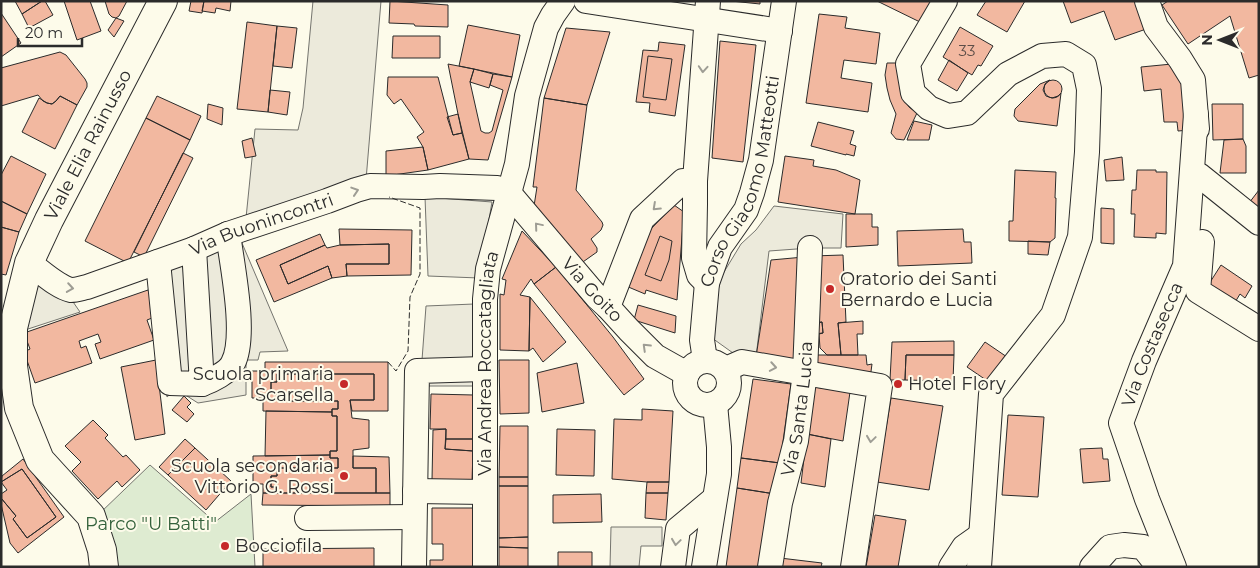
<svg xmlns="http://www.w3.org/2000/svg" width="1260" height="568" font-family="Montserrat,sans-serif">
  <rect width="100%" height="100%" fill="#fdfbea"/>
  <!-- green -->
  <path fill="#deebd1" stroke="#74746e" d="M 150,465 L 215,522 L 251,494 L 255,567 L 112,567 L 99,514 Z"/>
  <!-- parking -->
  <path fill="#eceadb" stroke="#74746e" d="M 313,1 L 381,1 L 366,180 L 246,218 L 255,129 L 298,130 L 303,108 Z
    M 425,197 L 492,202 L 479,278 L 428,276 Z
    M 774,206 L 843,214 L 841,248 L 810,248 L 769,251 L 756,357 L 733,353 L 712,338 L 715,289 L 724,272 L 741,244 L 756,230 Z
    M 239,236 L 288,351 L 260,352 L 258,360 L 246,360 L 246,395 L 198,403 L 176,389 L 167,397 L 159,320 L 151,268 Z
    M 36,284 L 69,296 L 80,312 L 25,330 Z
    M 474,304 L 474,359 L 422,360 L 426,306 Z
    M 475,374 L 474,386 L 424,386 L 425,376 Z
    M 611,527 L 662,527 L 662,546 L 641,546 L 639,567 L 610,567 Z"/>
  <!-- building -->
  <path fill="#f2b8a0" stroke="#2b2b2b" d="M 15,1 L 42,1 L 22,14 Z
    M 42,1 L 45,1 L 53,15 L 29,28 L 22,14 Z
    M 64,1 L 90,1 L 101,31 L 77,40 Z
    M 105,1 L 127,1 L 119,16 L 116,18 L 112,17 L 109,14 Z
    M 191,1 L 204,1 L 202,13 L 189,11 Z
    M 204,1 L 231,1 L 230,11 L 216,8 L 215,13 L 202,11 Z
    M 390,1 L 448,5 L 448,27 L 415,26 L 414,24 L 389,23 Z
    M 731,1 L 760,1 L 760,4 Z
    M 877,1 L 934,1 L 922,23 Z
    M 986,1 L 1025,1 L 1007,32 L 977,15 Z
    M 1063,1 L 1139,1 L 1149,28 L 1115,40 L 1104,11 L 1071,23 Z
    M 1168,1 L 1259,1 L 1259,75 L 1249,78 L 1230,16 L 1188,44 L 1162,5 Z
    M 1,13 L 21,43 L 1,57 Z
    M 819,14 L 847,17 L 845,28 L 880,33 L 876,64 L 844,60 L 841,78 L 872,83 L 868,112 L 806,103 Z
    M 116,18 L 124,21 L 114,37 L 108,30 Z
    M 247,22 L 277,26 L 268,112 L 237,109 Z
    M 468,25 L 520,35 L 512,77 L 459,66 Z
    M 277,26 L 297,28 L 292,68 L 273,66 Z
    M 960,27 L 993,46 L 981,66 L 978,65 L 972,75 L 943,57 Z
    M 566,28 L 610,32 L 587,105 L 544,98 Z
    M 393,36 L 440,36 L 440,58 L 392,58 Z
    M 720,41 L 756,45 L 743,162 L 712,158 Z
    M 659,42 L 685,45 L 675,116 L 649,112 L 650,103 L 636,102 L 643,50 L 658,51 Z
    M 60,52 L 66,55 L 85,79 L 87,83 L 87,87 L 77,105 L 60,96 L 56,101 L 52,104 L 47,103 L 43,101 L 38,95 L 1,106 L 1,68 Z
    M 648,56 L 672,59 L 666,100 L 643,97 Z
    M 949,60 L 968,73 L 957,91 L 938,80 Z
    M 887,63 L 900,63 L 903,96 L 909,107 L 917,113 L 904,140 L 896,139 L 891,133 L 896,114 L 890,100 L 887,88 L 885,75 Z
    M 448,64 L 474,69 L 470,82 L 481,131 L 485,133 L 489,133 L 492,131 L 503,90 L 490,85 L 493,74 L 512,77 L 488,160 L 469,159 L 458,114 Z
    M 1172,64 L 1187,82 L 1190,130 L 1178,131 L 1177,122 L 1164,122 L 1161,89 L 1144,91 L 1141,67 Z
    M 474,69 L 493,74 L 489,88 L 470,82 Z
    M 388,77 L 438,77 L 453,135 L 462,133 L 469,159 L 428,170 L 423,147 L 417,137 L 424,132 L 401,99 L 394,104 L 387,95 Z
    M 1050,80 L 1045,84 L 1043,90 L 1046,96 L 1052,98 L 1058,96 L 1061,93 L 1057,126 L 1018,121 L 1014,116 L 1015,109 L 1040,84 Z
    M1044 89a9 9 0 1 1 18 0a9 9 0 1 1-18 0Z
    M 270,90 L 290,92 L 287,115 L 268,112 Z
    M 60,96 L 77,105 L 55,149 L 22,132 L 39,98 L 47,103 L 52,104 L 56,101 Z
    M 157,96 L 201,116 L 190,140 L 146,118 Z
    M 544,98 L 587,105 L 576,190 L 602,222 L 603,225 L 601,230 L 591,239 L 597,248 L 597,252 L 580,264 L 534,206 L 537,187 L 533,187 Z
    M 208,104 L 223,108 L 222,125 L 207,119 Z
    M 1212,104 L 1243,104 L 1243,139 L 1213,140 Z
    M 458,114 L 462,133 L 453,135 L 447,117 Z
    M 146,118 L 190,140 L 128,263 L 85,241 Z
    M 914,121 L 932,125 L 929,140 L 907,140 Z
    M 818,122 L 854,131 L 850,144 L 856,146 L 854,156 L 846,154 L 846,155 L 811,146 Z
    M 252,138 L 256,156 L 245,158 L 242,141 Z
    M 1243,139 L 1246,146 L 1246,173 L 1220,173 L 1224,140 Z
    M 423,147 L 428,170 L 386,176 L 386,151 Z
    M 183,153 L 193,158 L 144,257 L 134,252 Z
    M 11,156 L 46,174 L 27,214 L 1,201 L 1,175 Z
    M 785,156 L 814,160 L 813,166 L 836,170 L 860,180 L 855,214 L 778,202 Z
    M 1122,157 L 1124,180 L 1106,181 L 1104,160 Z
    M 1015,170 L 1056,172 L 1055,198 L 1056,198 L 1055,238 L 1050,242 L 1009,241 L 1009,221 L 1013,221 Z
    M 1137,170 L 1156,170 L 1156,172 L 1167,172 L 1166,234 L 1156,233 L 1156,238 L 1134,237 L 1135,214 L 1131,214 L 1132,190 L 1136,190 Z
    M 1259,190 L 1259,211 L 1249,203 Z
    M 1,201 L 27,214 L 19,232 L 1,227 Z
    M 674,205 L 684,212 L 677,300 L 646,290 L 645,294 L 626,286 L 649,231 Z
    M 1101,208 L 1114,209 L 1114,244 L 1101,243 Z
    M 846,214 L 872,214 L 872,227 L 878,227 L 878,245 L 846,247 Z
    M 1,227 L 19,232 L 6,275 L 1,274 Z
    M 339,229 L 412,230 L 411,275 L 347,276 L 346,264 L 389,264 L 389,244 L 340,245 Z
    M 963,229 L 964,242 L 971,242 L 972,263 L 898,266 L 897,231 Z
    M 522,231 L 556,267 L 534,284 L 531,279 L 520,295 L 530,297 L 529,351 L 500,350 L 500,294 L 504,295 L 506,280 L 502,279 Z
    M 320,234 L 325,245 L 280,265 L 288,284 L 328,266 L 332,278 L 274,302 L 256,260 Z
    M 660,236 L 672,241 L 669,260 L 661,281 L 645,275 Z
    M 1028,241 L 1050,242 L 1048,255 L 1028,254 Z
    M 389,244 L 389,264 L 346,264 L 347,276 L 332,278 L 328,266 L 288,284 L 280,265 L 325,245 L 327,248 L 340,245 Z
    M 843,255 L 846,322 L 838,323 L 841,355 L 827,355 L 820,348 L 819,334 L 823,333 L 822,322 L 817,323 L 812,256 Z
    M 804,257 L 798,364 L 756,357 L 771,260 Z
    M 1221,265 L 1252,286 L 1245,298 L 1240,294 L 1234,304 L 1207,287 Z
    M 556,267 L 613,337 L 644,379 L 624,395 L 534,284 Z
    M 148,290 L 157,316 L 147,320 L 154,340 L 100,359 L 95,344 L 101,342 L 98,334 L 79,341 L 81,348 L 86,346 L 92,363 L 35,383 L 24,352 L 30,349 L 24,333 Z
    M 530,297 L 566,342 L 543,362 L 533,348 L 529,351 Z
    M 638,305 L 676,316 L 675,333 L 634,320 Z
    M 863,321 L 863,334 L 857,334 L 858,355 L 841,355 L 838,323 Z
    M 822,322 L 823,333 L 813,334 L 812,323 Z
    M 954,341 L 954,355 L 906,355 L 905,380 L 890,380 L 892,342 Z
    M 985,342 L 1007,357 L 989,382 L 967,367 Z
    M 817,355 L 866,355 L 867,365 L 872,364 L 870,379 L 815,371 Z
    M 906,355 L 954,355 L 953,381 L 905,380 Z
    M 156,360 L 165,434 L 135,440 L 121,367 Z
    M 499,360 L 529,360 L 529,413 L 500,414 Z
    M 265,362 L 388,362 L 388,411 L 352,411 L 350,400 L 374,400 L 374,374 L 277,374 L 277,382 L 271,382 L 271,392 L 277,392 L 277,401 L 338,401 L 338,409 L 332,409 L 332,412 L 263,411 L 263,398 L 252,398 L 252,371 L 265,371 Z
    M 577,363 L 584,403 L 542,412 L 537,373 Z
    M 277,374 L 374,374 L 374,400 L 350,400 L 352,418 L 369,420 L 369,448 L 353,450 L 353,468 L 376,468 L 376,493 L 276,493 L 276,487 L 271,487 L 271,476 L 277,476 L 277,468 L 338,468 L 338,458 L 330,458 L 330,451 L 337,451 L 337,416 L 332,416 L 332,409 L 338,409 L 338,401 L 277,401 L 277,392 L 271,392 L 271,382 L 277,382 Z
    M 753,379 L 791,384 L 780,463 L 741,458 Z
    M 814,387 L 850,392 L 843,441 L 807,434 Z
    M 431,394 L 474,395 L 473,439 L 446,439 L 446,429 L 430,429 Z
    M 184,396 L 191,403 L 187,407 L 194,414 L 187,422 L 172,410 Z
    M 891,398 L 943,406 L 929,490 L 877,482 Z
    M 642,409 L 673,411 L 669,482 L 647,482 L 612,479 L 614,419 L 642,420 Z
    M 266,411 L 332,412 L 332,416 L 337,416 L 337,451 L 330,451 L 330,455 L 265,456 Z
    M 1008,415 L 1044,417 L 1038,497 L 1002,495 Z
    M 93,420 L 108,435 L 105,438 L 123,457 L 126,455 L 140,470 L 122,487 L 117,481 L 98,499 L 72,471 L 81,462 L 65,446 Z
    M 500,426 L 528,426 L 528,477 L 499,477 Z
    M 446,429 L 445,449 L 473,451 L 472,481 L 432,480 L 433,430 Z
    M 557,429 L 595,430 L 594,476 L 556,475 Z
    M 807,434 L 831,439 L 825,487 L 801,483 Z
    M 185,439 L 195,448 L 168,475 L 159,467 Z
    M 446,439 L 473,439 L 473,451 L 445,449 Z
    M 195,448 L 231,481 L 206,510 L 168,475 Z
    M 1102,448 L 1103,459 L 1108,459 L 1110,481 L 1083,483 L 1080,449 Z
    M 330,455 L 330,458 L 338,458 L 338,468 L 277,468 L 277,476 L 271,476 L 271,487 L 276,487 L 276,493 L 263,493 L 263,484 L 253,484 L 253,456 Z
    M 353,456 L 389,457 L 390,493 L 376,493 L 376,468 L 353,468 Z
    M 741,458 L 780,463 L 775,494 L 737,488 Z
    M 23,459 L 64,517 L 18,553 L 10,543 L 1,504 L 1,498 L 16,516 L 13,519 L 27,538 L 56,517 L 22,469 L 1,482 L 2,476 Z
    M 22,469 L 56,517 L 27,538 L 13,519 L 16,516 L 1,498 L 1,494 L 7,490 L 1,482 Z
    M 499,477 L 528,477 L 528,486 L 499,486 Z
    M 647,482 L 669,482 L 668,493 L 646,493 Z
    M 499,486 L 528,486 L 528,537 L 499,538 Z
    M 737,488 L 775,494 L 763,567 L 726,567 Z
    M 263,493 L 390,493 L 390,506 L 262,505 Z
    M 646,493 L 668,493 L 666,520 L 645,518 Z
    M 601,494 L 602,522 L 553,523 L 553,495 Z
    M 432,508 L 474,508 L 473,567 L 430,567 L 430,560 L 443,560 L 443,544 L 432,544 Z
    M 875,515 L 906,520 L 898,567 L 866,567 Z
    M 528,537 L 528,548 L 499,547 L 499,538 Z
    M 499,547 L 528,548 L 528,567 L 499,567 Z
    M 374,548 L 374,567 L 263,567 L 263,549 Z
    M 558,552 L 592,552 L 592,567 L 558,567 Z
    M 780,558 L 822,563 L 821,567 L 778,567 Z"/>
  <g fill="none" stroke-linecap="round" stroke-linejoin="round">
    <!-- minor casing -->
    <g stroke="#2b2b2b" stroke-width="26">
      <g id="minor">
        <path d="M 586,1 L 780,31"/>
        <path d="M 945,1 L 908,64 L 913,93 L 929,108 L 948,116 L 967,113 L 1008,74 L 1042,56 L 1066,54 L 1084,65 L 1089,89 L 1087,152 L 1080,237 L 1053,315 L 991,394 L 979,567"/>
        <path d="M 1147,1 L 1156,27 L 1180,59 L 1193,80 L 1197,129"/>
        <path d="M 1199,175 L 1259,223"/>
        <path d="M 1202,242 L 1198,291 L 1259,329"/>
        <path d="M 158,262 L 170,383 L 202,384 L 194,249"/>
        <path id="s1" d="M 29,263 C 41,271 57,287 71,290 C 76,290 82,288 87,287 L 194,249 L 228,234 L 327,201 L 356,190 L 370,186 L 423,187 L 440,186 L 497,188 L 508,192 L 597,297 L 608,307 L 629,330 L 655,356 L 687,374"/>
        <path d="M 707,283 L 699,275 L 694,258 L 695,204 L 695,181 L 708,1"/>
        <path d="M 608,307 L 642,219 L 683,181 L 695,181"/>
        <path id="s2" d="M 705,360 L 702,340 L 707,283 L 720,247 L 746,210 L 752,193 L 761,160 L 784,1"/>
        <circle cx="707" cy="383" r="22"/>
        <path d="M 726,369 L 742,362 L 880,386 L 853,567"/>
        <path d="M 202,384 C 211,381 229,372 233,363 C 247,336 232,265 228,234"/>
        <path d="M 415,491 L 485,492"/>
        <path d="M 307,518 L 414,517"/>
        <path d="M 414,567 L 417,371 L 484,369"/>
        <path id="s3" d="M 485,567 L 485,299 L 488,269 L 517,164 L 527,96 L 546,28 L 553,15 L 563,1"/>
        <path d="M 673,567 L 678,529 L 714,499"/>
        <path d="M 704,567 L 719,474 L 719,447 L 715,404"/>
        <path id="s4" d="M 770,567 L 780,503 L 796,441 L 805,373 L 810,248"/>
        <path d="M 951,567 L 964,547 L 981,535"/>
        <path d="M 1092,567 L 1110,547 L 1124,545 L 1143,547 L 1154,561 L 1157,567"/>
        <path id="s5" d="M 1174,567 L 1147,499 L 1121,423 L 1144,361 L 1185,266 L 1196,114"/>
      </g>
    </g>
    <!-- major casing -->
    <g stroke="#2b2b2b" stroke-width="30">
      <g id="major">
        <path id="s6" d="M 104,567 L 102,550 L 91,516 L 40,460 L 19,408 L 13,366 L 13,328 L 29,263 L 49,220 L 163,1"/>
      </g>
    </g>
    <!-- minor -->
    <use href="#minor" stroke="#fdfbea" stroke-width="24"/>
    <!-- major -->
    <use href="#major" stroke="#fdfbea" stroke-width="28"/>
    <!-- fence -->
    <path stroke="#2b2b2b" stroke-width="1" stroke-dasharray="6 2.5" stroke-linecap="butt" d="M 388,362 L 396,371 L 408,351 L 410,297 L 420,274 L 420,208 L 389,197"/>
  </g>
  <!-- one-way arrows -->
  <defs><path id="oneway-chevron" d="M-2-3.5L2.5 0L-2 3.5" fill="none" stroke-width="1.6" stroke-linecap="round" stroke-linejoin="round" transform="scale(1.25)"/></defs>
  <g stroke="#9e9d94">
    <use href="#oneway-chevron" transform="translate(703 69) rotate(94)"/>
    <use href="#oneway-chevron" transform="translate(355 191) rotate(-18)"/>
    <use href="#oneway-chevron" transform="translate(656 207) rotate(137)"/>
    <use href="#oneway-chevron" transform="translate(538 226) rotate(-130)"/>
    <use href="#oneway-chevron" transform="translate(70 288) rotate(9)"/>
    <use href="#oneway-chevron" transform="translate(646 347) rotate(-136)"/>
    <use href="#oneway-chevron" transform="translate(773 367) rotate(10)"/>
    <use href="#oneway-chevron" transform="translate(871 439) rotate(98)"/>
    <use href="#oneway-chevron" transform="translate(676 542) rotate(98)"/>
  </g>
  <!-- markers -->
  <g fill="#c62828" stroke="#fdfbea" stroke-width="2">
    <circle cx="830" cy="289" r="5"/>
    <circle cx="344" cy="384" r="5"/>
    <circle cx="898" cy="384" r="5"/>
    <circle cx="344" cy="476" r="5"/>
    <circle cx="225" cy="546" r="5"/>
  </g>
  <g text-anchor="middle" stroke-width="4" stroke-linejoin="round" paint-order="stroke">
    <!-- number labels -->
    <g font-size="15" fill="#5d4e48">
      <text x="967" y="56">33</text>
    </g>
    <!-- street labels -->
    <g font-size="18" fill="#2b2b2b" stroke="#fdfbea">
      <text dy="6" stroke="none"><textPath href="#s6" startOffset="464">Viale Elia Rainusso</textPath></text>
      <text dy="6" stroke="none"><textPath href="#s2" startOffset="186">Corso Giacomo Matteotti</textPath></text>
      <text dy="6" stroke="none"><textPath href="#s1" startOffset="252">Via Buonincontri</textPath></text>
      <text dy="6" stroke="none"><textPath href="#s1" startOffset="635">Via Goito</textPath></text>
      <text dy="6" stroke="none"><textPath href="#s5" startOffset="238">Via Costasecca</textPath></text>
      <text dy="6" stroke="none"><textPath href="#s3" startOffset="204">Via Andrea Roccatagliata</textPath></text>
      <text dy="6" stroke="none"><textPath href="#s4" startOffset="161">Via Santa Lucia</textPath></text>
    </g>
    <!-- poi labels -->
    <g font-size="18" fill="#2b2b2b" stroke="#fdfbea" text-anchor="start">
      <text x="840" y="285">Oratorio dei Santi<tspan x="840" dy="21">Bernardo e Lucia</tspan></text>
      <text x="334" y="380" text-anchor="end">Scuola primaria<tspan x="334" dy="21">Scarsella</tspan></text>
      <text x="908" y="390">Hotel Flory</text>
      <text x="334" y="472" text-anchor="end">Scuola secondaria<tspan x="334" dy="21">Vittorio G. Rossi</tspan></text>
      <text x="235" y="552">Bocciofila</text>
    </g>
    <!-- park labels -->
    <g font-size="18" fill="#34623c" stroke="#fdfbea">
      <text x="151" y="530">Parco "U Batti"</text>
    </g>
  </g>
  <!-- border -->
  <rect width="1260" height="568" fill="none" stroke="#2b2b2b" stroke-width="5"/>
  <!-- north arrow -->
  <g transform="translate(1220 40) rotate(270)" stroke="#fdfbea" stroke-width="4" paint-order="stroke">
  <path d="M0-4L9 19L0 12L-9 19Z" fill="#2b2b2b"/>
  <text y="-8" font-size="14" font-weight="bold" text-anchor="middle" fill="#2b2b2b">N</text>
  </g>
  <!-- scale -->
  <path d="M18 38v8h64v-8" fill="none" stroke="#2b2b2b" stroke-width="2.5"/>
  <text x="25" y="38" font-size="15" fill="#2b2b2b" stroke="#fdfbea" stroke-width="4" paint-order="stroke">20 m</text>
</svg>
